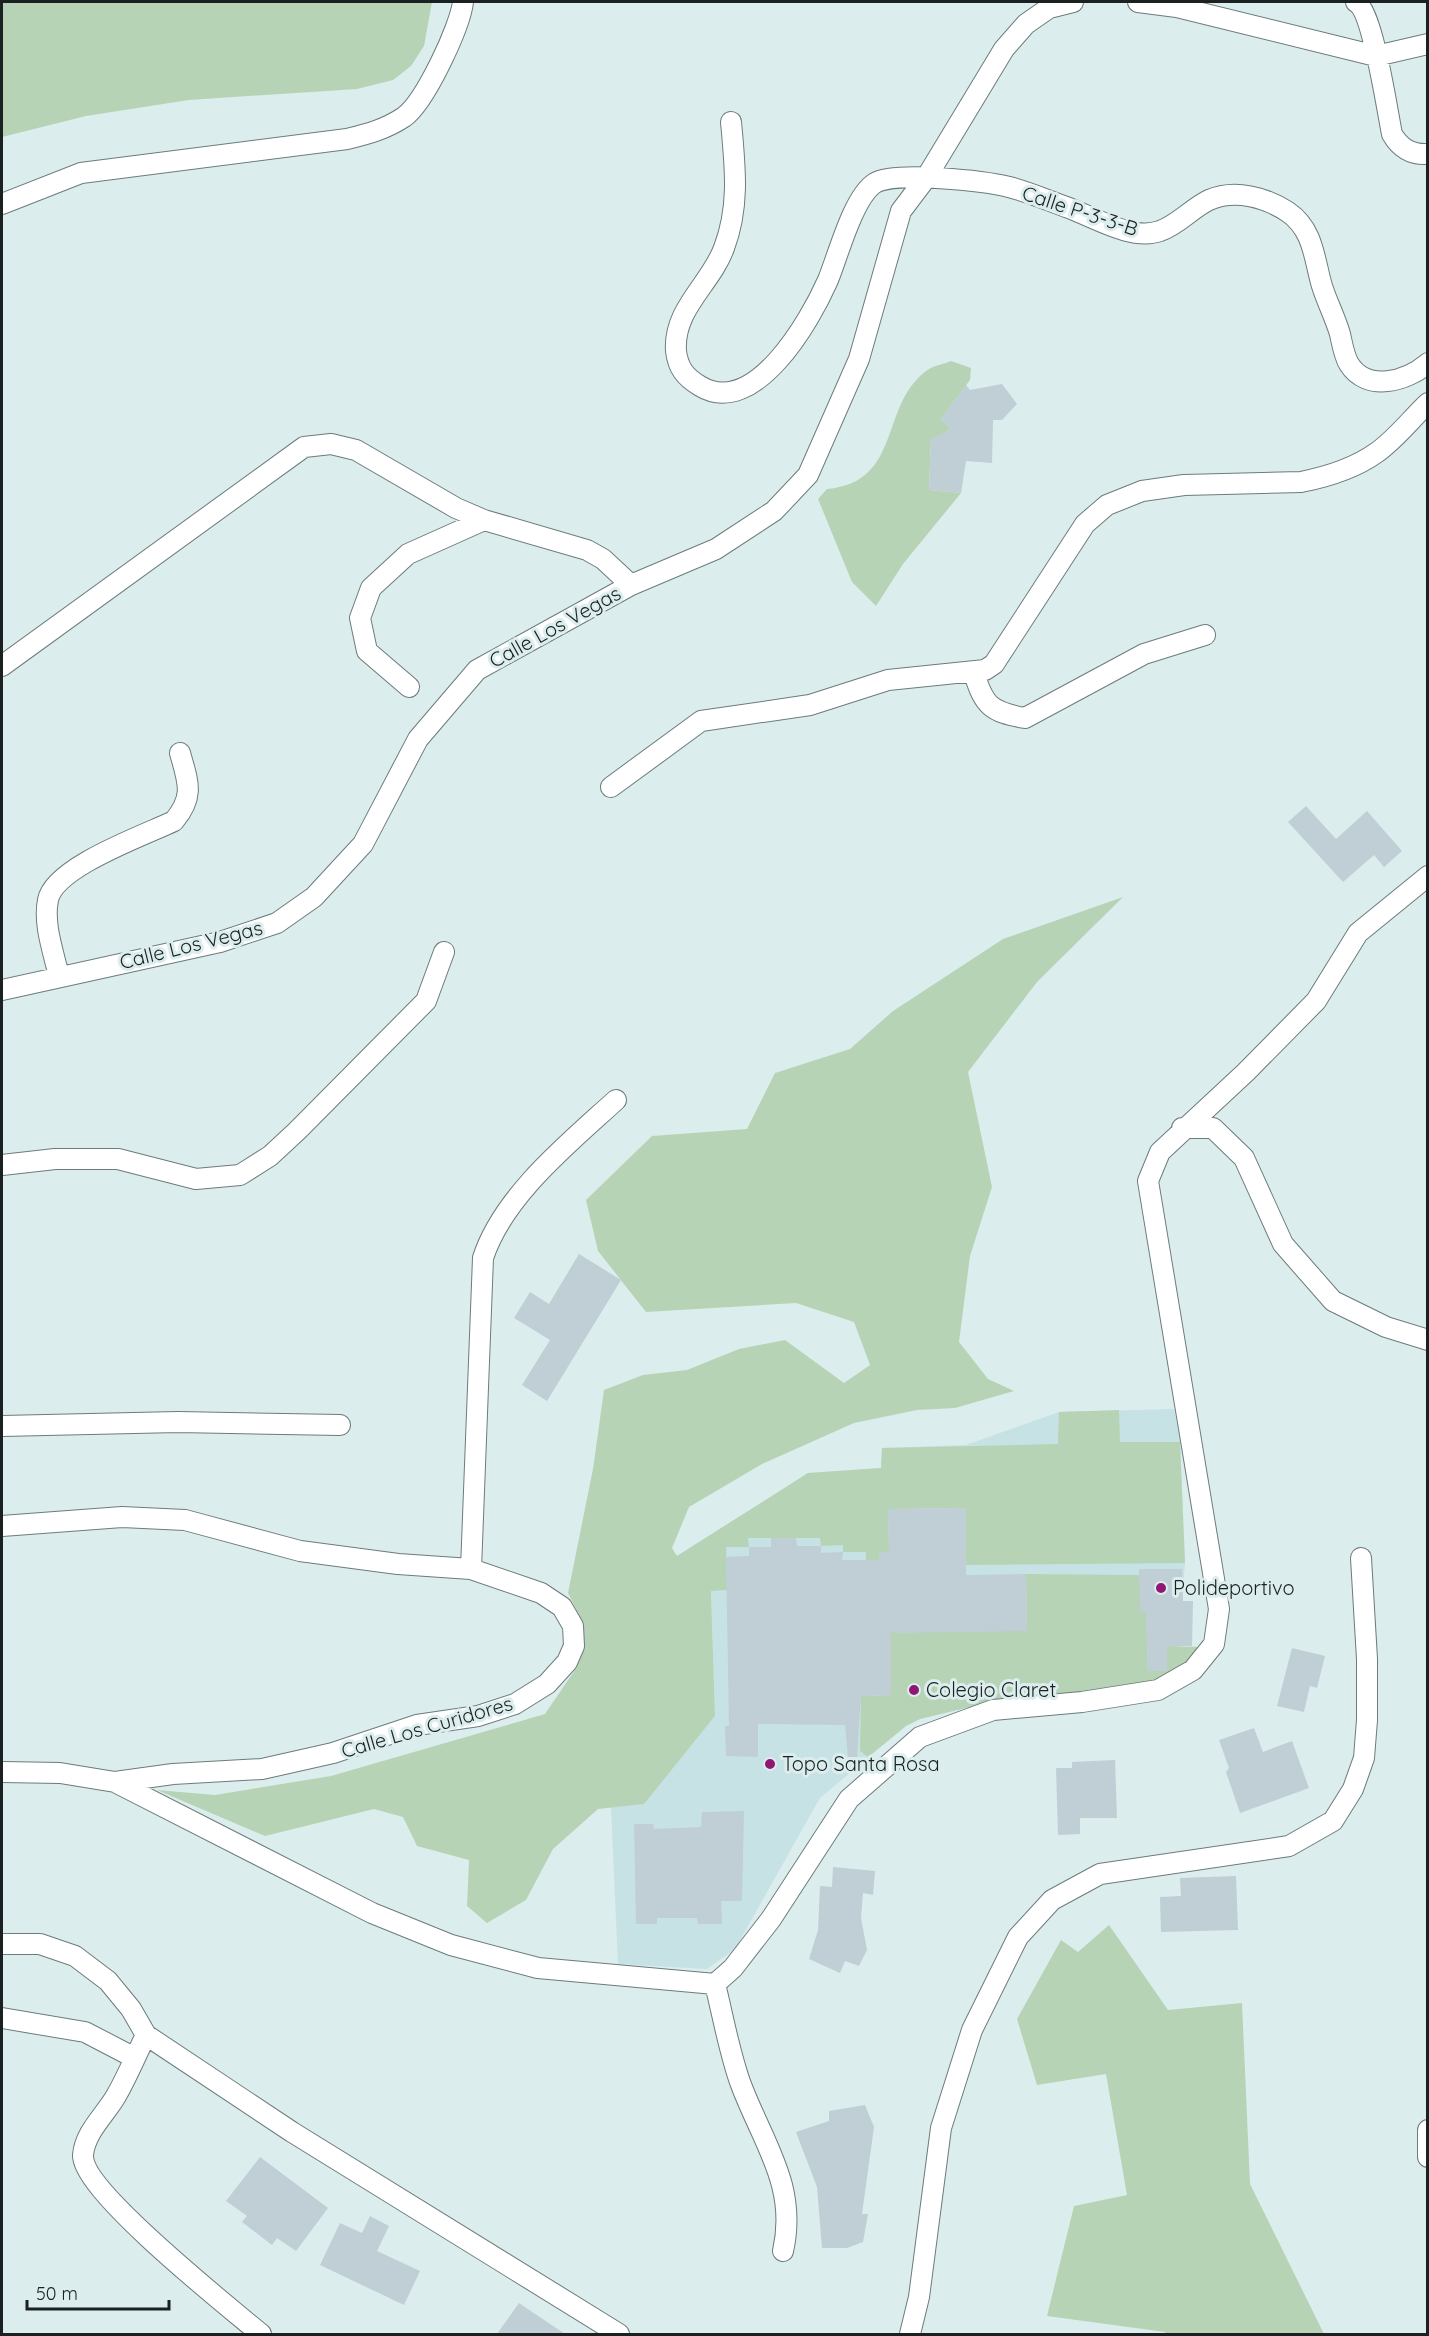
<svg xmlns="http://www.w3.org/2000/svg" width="1429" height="2336" font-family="Quicksand,sans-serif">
  <rect width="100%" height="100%" fill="#dcedee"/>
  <!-- built -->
  <path fill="#c7e2e4" d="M 1174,1409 L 1180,1442 L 1185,1563 L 1176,1682 L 982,1704 L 920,1719 L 906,1726 L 820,1798 L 735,1949 L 707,1969 L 618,1964 L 611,1807 L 644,1803 L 715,1716 L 711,1591 L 677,1556 L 808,1473 L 881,1468 L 882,1448 L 966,1445 L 1059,1412 Z"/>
  <!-- green -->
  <path fill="#b7d3b6" d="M 2,2 L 432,2 L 424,46 L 411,66 L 393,80 L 357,89 L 189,100 L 86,116 L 2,137 Z
    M 951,361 L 971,368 L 970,380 L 941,419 L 951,429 L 931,440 L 929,490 L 961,493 L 903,564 L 876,606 L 852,582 L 818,499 L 827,489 C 904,482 878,403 929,369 C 935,365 945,364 951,361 Z
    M 1123,897 L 1037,982 L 968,1072 L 992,1187 L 970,1256 L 959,1342 L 988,1379 L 1014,1391 L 955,1408 L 917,1410 L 854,1423 L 762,1464 L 689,1507 L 672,1548 L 677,1556 L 808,1473 L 881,1468 L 882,1448 L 1058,1444 L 1059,1412 L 1119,1410 L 1120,1442 L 1180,1442 L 1185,1563 L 966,1565 L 965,1508 L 888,1509 L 889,1552 L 880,1553 L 878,1569 L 865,1569 L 866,1552 L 843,1552 L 843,1545 L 821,1546 L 820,1538 L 748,1538 L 749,1547 L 726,1547 L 727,1590 L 711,1591 L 715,1716 L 644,1804 L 598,1809 L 553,1849 L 526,1900 L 487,1923 L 467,1906 L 469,1860 L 417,1846 L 403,1817 L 374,1809 L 265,1836 L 157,1790 L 215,1795 L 331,1776 L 545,1714 L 577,1667 L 584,1625 L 568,1593 L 593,1469 L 604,1390 L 643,1375 L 687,1370 L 739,1349 L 785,1340 L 844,1383 L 870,1365 L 854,1322 L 796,1303 L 646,1312 L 598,1251 L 586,1200 L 652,1136 L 747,1129 L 775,1073 L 850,1049 L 893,1011 L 1003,939 Z
    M 1026,1574 L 1139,1575 L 1146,1612 L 1148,1671 L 1167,1670 L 1167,1646 L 1200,1647 L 1176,1682 L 982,1704 L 920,1719 L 906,1726 L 868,1757 L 860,1751 L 861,1696 L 891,1695 L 891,1624 L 1027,1630 Z
    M 1109,1925 L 1168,2010 L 1242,2003 L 1250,2184 L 1324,2334 L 1165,2334 L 1165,2332 L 1047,2316 L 1074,2206 L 1127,2195 L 1106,2074 L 1037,2085 L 1017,2019 L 1061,1940 L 1078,1952 Z"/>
  <!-- building -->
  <path fill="#c0ced5" d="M 1002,384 L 1017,404 L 1002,420 L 993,420 L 992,463 L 966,461 L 961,493 L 929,490 L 931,439 L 951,429 L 941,419 L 966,385 L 970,390 Z
    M 1306,806 L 1336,839 L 1367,811 L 1402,851 L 1384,867 L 1374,855 L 1343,882 L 1288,822 Z
    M 579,1254 L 621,1280 L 547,1401 L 522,1385 L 550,1340 L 514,1318 L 530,1292 L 549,1304 Z
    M 966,1508 L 966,1575 L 1026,1574 L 1027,1631 L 891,1633 L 891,1695 L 861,1696 L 857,1757 L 848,1757 L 845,1725 L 758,1724 L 758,1757 L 726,1756 L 725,1726 L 729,1726 L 726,1557 L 749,1556 L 749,1547 L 771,1547 L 771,1538 L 796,1538 L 797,1546 L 821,1546 L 821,1553 L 843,1552 L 842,1560 L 879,1560 L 880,1553 L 889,1552 L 888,1509 Z
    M 1139,1569 L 1182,1569 L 1183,1601 L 1193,1601 L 1192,1646 L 1167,1646 L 1167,1671 L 1148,1671 L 1146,1612 L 1140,1612 Z
    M 1292,1648 L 1325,1656 L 1317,1688 L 1310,1686 L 1304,1712 L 1277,1706 Z
    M 1254,1728 L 1263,1752 L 1292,1741 L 1309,1788 L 1240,1813 L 1226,1772 L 1229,1768 L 1219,1740 Z
    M 1115,1760 L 1117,1818 L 1080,1818 L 1080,1834 L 1058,1835 L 1056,1768 L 1072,1768 L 1072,1762 Z
    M 744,1811 L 742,1901 L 721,1901 L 722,1924 L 698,1924 L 697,1918 L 657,1918 L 657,1924 L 636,1924 L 634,1824 L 653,1824 L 654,1829 L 701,1827 L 702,1812 Z
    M 833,1867 L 875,1871 L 873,1895 L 863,1893 L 861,1918 L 867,1950 L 859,1966 L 845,1961 L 840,1973 L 809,1959 L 818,1930 L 820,1886 L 832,1887 Z
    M 1236,1876 L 1238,1930 L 1161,1932 L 1160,1897 L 1181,1896 L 1180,1878 Z
    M 865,2105 L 874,2127 L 862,2214 L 868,2214 L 863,2242 L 847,2248 L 822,2248 L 817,2187 L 796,2132 L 829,2121 L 829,2111 Z
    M 260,2157 L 328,2208 L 296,2251 L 277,2238 L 272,2245 L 242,2222 L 247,2216 L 226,2201 Z
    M 370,2216 L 389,2226 L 377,2251 L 420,2271 L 404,2305 L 320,2265 L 340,2223 L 362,2233 Z
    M 519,2303 L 565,2334 L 497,2334 Z"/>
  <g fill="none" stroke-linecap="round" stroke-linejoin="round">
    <!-- street casing -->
    <g stroke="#6c7b7c" stroke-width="22">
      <path id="street" d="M 1138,2 L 1177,7 L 1376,56 L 1428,44
        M 1356,2 C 1373,12 1387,110 1392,134 C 1400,148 1411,155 1428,154
        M 731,122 C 735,166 740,206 724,248 C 711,284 673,309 676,351 C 678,368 685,377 700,386 C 754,419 810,321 828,280 C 838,256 853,197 875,183 C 895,171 985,181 1009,187 C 1029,192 1049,201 1069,208 C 1095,218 1133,241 1160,231 C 1178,225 1192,208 1209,200 C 1235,189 1265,197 1288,212 C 1314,230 1314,259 1322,286 C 1327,302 1335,317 1340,334 C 1342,343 1344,356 1349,364 C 1367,393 1407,381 1428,363
        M 2,204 L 81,173 L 347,139 C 368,134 386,129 404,117 C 425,102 460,27 463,2
        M 2,666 L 304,447 L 331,444 L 356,450 L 456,508 L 484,520 L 587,550 L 603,559 L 631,585
        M 974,673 C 984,706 991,712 1025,718 L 1144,654 L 1205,635
        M 409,687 L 367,651 L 360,618 L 371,588 L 408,554 L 484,520
        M 611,787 L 701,721 L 810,705 L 888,680 L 985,670 L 994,664 L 1085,524 L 1107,505 L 1142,491 L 1184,485 L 1301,482 C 1326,477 1355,468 1376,453 C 1395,440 1411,419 1428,403
        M 59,977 C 54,953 43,925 48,900 C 54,867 145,835 174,821 C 195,796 188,782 180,753
        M 2,990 L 220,942 L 277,923 L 314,897 L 363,844 L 418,739 L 477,670 L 631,585 L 716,549 L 774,511 L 808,475 L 859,359 L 901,211 L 926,178 L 1004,49 L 1026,24 L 1049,8 L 1073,2
        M 1182,1128 L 1213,1128 L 1244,1158 L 1283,1244 L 1333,1301 L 1386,1327 L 1428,1340
        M 2,1165 L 55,1159 L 118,1159 L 196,1179 L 240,1175 L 270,1156 L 297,1131 L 426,1001 L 444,952
        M 2,1426 L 178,1422 L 340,1425
        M 2,1526 L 122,1517 L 185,1520 L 300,1551 L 398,1564 L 471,1569 L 541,1593 L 562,1607 L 573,1626 L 574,1646 L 567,1662 L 547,1684 L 515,1704 L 478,1716 L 417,1725 L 333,1753 L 262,1769 L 173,1774 L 115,1782 L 60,1773 L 2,1772
        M 471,1569 L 483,1258 C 503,1196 569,1143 616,1100
        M 115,1782 L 372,1913 L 451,1945 L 538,1968 L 715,1984 L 733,1968 L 771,1919 L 849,1799 L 920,1737 L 993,1710 L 1082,1702 L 1158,1690 L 1193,1670 L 1214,1644 L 1219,1609 L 1148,1181 L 1160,1152 L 1246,1072 L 1316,1001 L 1358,933 L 1428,876
        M 2,1944 L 40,1944 L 75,1956 L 108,1981 L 131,2009 L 146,2035 L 292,2132 L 619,2334
        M 715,1984 C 723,2016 729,2051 740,2082 C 762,2142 798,2185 783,2251
        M 2,2018 L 85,2032 L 135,2058
        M 146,2035 C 136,2055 127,2077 116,2096 C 105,2115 85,2132 83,2155 C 81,2190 230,2308 261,2334
        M 1428,2130 L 1428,2157
        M 910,2334 L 919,2297 L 941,2128 L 972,2030 L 1018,1937 L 1052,1900 L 1100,1874 L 1289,1846 L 1333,1821 L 1353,1789 L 1364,1758 L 1367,1720 L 1367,1659 L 1361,1558"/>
    </g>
    <!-- street -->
    <use href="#street" stroke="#fff" stroke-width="20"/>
  </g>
  <!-- markers -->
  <g fill="#921774" stroke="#dcedee" stroke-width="2">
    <circle cx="1161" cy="1588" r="6"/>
    <circle cx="914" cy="1690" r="6"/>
    <circle cx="770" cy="1764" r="6"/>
  </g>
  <g text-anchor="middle" stroke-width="6" stroke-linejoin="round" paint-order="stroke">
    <!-- street labels -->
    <g font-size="20" fill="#1b2121" stroke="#dcedee">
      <text transform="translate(1080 211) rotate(18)" y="7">Calle P-3-3-B</text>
      <text transform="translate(555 627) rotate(-29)" y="7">Calle Los Vegas</text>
      <text transform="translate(191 945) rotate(-14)" y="7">Calle Los Vegas</text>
      <text transform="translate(427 1727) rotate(-16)" y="7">Calle Los Curidores</text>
    </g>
    <!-- poi labels -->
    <g font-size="20" fill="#1b2121" stroke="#dcedee" text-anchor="start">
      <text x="1173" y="1595">Polideportivo</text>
      <text x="926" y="1697">Colegio Claret</text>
      <text x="782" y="1771">Topo Santa Rosa</text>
    </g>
  </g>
  <!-- border -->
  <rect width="1429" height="2336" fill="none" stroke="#1b2121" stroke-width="6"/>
  <!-- scale -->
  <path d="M27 2300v9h142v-9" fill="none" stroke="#1b2121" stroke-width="3"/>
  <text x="36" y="2300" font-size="18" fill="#1b2121" stroke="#dcedee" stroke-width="4.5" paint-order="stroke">50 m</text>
</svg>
